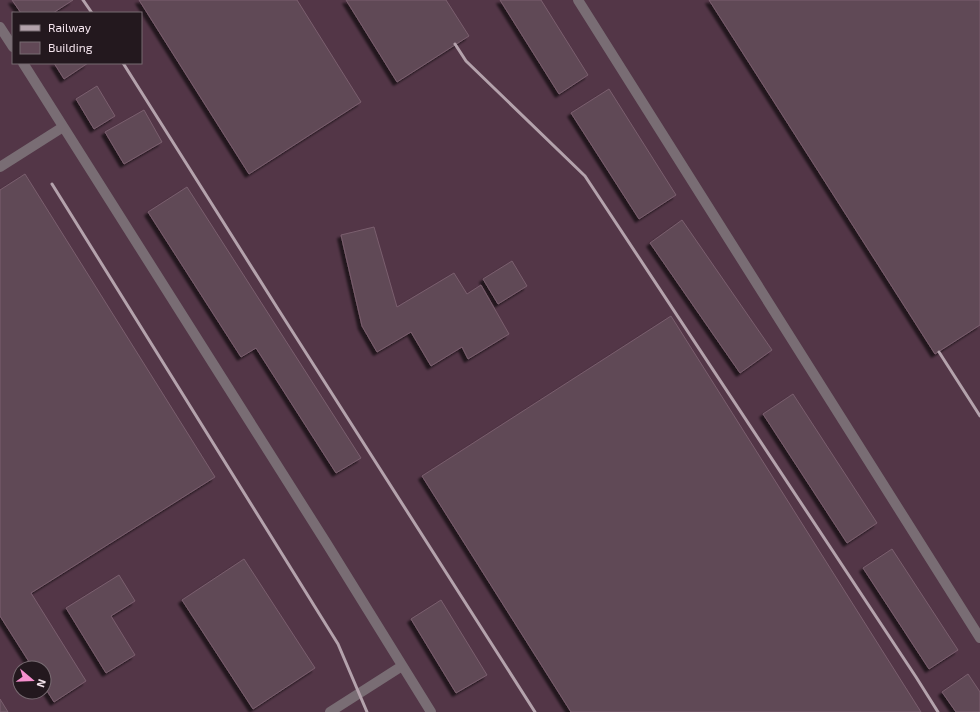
<svg xmlns="http://www.w3.org/2000/svg" width="980" height="712" font-family="'Exo 2',sans-serif">
  <defs>
    <filter id="shadow"><feDropShadow dx="-3.5" dy="3.5" stdDeviation="1" flood-color="#0009"/></filter>
  </defs>
  <rect width="100%" height="100%" fill="#432c39"/>
  <!-- built -->
  <path fill="#533647" fill-rule="evenodd" d="M 0,0 L 980,0 L 980,712 L 0,712 ZM 13,13 L 141,13 L 141,63 L 13,63 ZM 20,668 L 44,668 L 44,692 L 20,692 Z"/>
  <!-- building -->
  <path fill="#614856" stroke="#7a5f6e" filter="url(#shadow)" d="M 12,0 L 73,0 L 53,13 L 21,13 Z
    M 139,0 L 297,0 L 361,102 L 249,174 Z
    M 346,0 L 446,0 L 469,36 L 397,82 Z
    M 500,0 L 541,0 L 588,75 L 559,94 Z
    M 709,0 L 980,0 L 980,325 L 935,354 Z
    M 54,63 L 88,63 L 64,79 Z
    M 97,86 L 115,116 L 94,129 L 76,99 Z
    M 609,89 L 676,195 L 639,219 L 571,113 Z
    M 144,110 L 162,142 L 124,164 L 105,132 Z
    M 25,174 L 215,477 L 31,593 L 86,681 L 54,702 L 44,686 L 44,668 L 33,668 L 0,616 L 0,190 Z
    M 187,187 L 361,458 L 336,473 L 256,348 L 241,357 L 148,212 Z
    M 682,220 L 772,350 L 740,373 L 650,243 Z
    M 374,227 L 397,307 L 454,273 L 467,294 L 481,285 L 509,334 L 468,359 L 462,347 L 431,366 L 411,332 L 377,352 L 362,326 L 341,235 Z
    M 512,261 L 527,286 L 498,304 L 483,279 Z
    M 671,316 L 921,712 L 571,712 L 422,476 Z
    M 793,394 L 877,523 L 847,543 L 763,414 Z
    M 892,549 L 958,650 L 929,669 L 863,568 Z
    M 244,559 L 315,668 L 253,709 L 182,600 Z
    M 119,575 L 135,601 L 111,616 L 135,655 L 106,673 L 66,608 Z
    M 441,600 L 487,675 L 456,693 L 411,619 Z
    M 968,674 L 980,692 L 980,712 L 956,712 L 942,692 Z
    M 0,699 L 8,712 L 0,712 Z"/>
  <g fill="none" stroke-linecap="round" stroke-linejoin="round">
    <!-- lane -->
    <path stroke="#796d74" stroke-width="10" d="M 578,0 L 980,638
      M 0,27 L 13,47
      M 23,63 L 327,544 L 431,712
      M 0,167 L 63,127
      M 330,712 L 402,666"/>
    <!-- rail -->
    <path stroke="#b4a2ac" stroke-width="3" d="M 83,0 L 92,13
      M 455,44 L 466,61 L 585,176 L 916,677 L 938,712
      M 123,63 L 278,309 L 535,712
      M 52,184 L 338,644 L 367,712
      M 939,352 L 980,416"/>
  </g>
  <!-- legend -->
  <rect x="12" y="12" width="130" height="52" fill="#23181e" stroke="#776a71"/>
  <rect x="20" y="25" width="20" height="6" fill="#b4a2ac" stroke="#776a71"/>
  <text x="48" y="32" font-size="12" fill="#f4e4ed">Railway</text>
  <rect x="20" y="42" width="20" height="12" fill="#614856" stroke="#776a71"/>
  <text x="48" y="52" font-size="12" fill="#f4e4ed">Building</text>
  <!-- north arrow -->
  <g transform="translate(32 680) rotate(109)"><circle r="19" fill="#23181e" stroke="#776a71"/>
  <path d="M0-3L7 15L0 10L-7 15Z" fill="#f790cf"/>
  <text y="-6" font-size="11" font-weight="bold" text-anchor="middle" fill="#f4e4ed">N</text>
  </g>
</svg>
